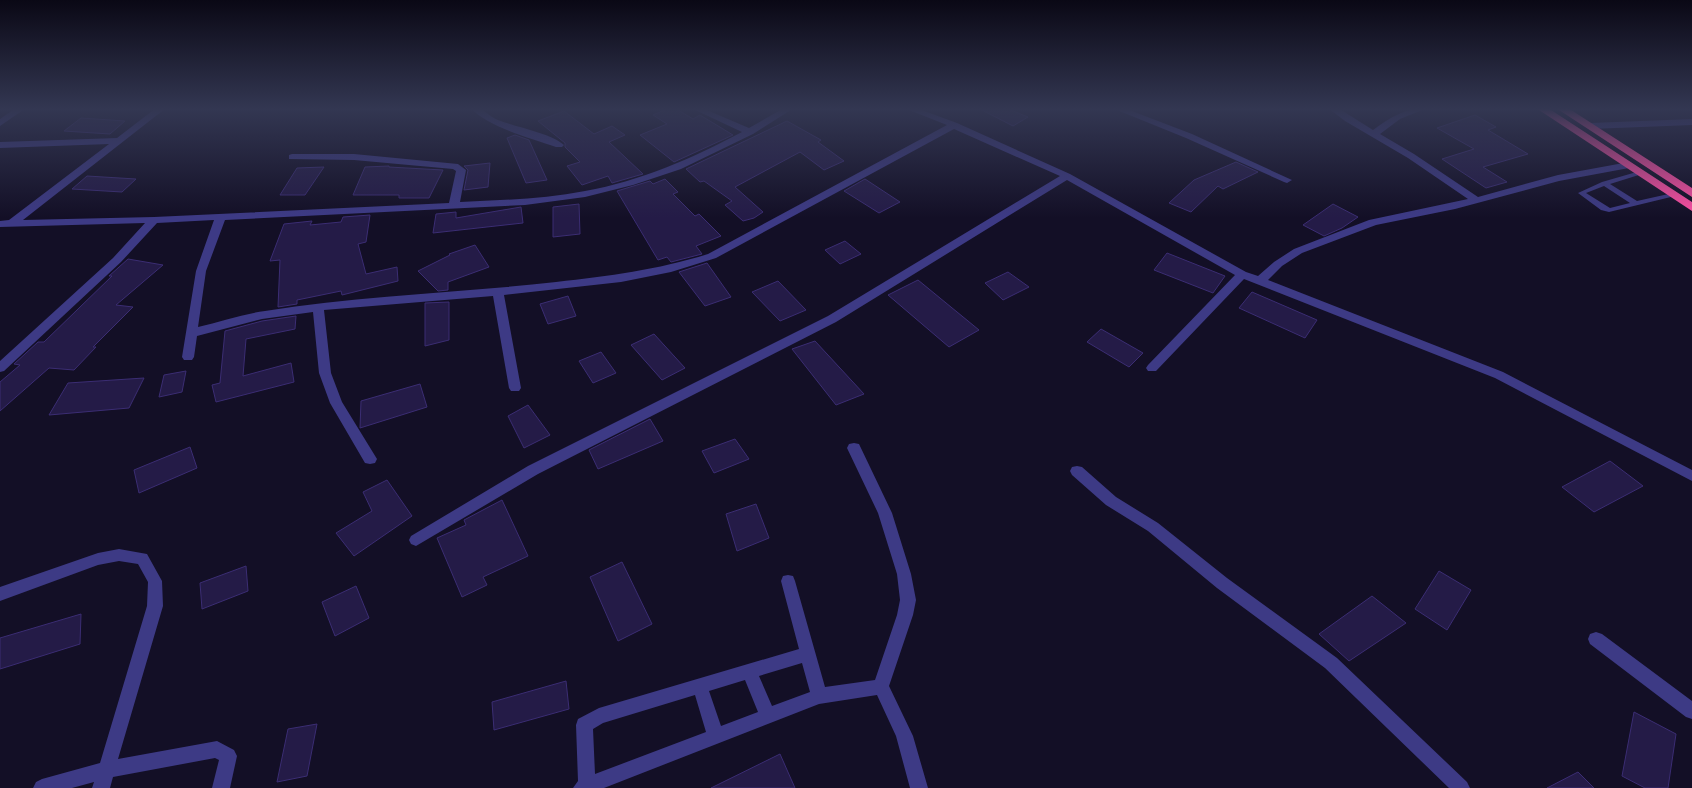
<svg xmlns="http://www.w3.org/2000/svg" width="1692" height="788" font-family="Quicksand,sans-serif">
  <rect width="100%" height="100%" fill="#130f26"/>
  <!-- building -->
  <path fill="#241b47" stroke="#3b2d73" d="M 669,108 L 675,108 L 693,119 L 700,115 L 733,135 L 674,162 L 640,135 L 667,124 L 653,115 Z
    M 978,108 L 1006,108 L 1028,117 L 1013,126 Z
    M 564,111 L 594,134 L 612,126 L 625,135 L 609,142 L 643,174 L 612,183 L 608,176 L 582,185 L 567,166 L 580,162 L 565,147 L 565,143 L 538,121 Z
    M 1475,115 L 1496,127 L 1488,130 L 1528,154 L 1483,167 L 1507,182 L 1486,188 L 1442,159 L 1474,149 L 1437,128 Z
    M 81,118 L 125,121 L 110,134 L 64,131 Z
    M 787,121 L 821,140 L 818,142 L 844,161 L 824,170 L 800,152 L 735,187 L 763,212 L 754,218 L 743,221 L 725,205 L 732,201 L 704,181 L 700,182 L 686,169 Z
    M 515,135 L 529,140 L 547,180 L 526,183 L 507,138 Z
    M 1236,162 L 1258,172 L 1223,189 L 1218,186 L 1191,212 L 1169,203 L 1194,180 Z
    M 490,163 L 488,187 L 464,190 L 468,170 L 464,166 Z
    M 389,166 L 389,167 L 443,170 L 429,198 L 399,198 L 399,195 L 353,195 L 365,167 Z
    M 324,167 L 305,195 L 280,195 L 297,168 Z
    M 87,176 L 136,179 L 122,192 L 72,189 Z
    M 665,179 L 678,192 L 673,194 L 695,216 L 699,214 L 721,236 L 696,246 L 702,254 L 671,262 L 667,257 L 658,260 L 617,191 L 650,181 L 653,184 Z
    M 865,179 L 900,202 L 879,213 L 844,191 Z
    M 579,204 L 580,234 L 553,237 L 553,207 Z
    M 1333,204 L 1358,217 L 1342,228 L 1324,236 L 1303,225 Z
    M 521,207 L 523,223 L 433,233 L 436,214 L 456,212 L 456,218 Z
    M 370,215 L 366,242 L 358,244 L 366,274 L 397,267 L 398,281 L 342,295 L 341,291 L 297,300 L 297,304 L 278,307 L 280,260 L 270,261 L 284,224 L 312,221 L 310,225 L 341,222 L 343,217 Z
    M 845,241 L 861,254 L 840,264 L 825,250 Z
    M 475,245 L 489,267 L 448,282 L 448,290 L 438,291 L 418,271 L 450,255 L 449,254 Z
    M 1167,253 L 1225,276 L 1213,293 L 1154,270 Z
    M 128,259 L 163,265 L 116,305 L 133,307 L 93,347 L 96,347 L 74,370 L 49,368 L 0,411 L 0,382 L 20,365 L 14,364 L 38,342 L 44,342 L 112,276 L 109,276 Z
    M 707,263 L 731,297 L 705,306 L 679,272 Z
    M 1008,272 L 1029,287 L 1003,300 L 985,283 Z
    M 918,280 L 979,330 L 949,347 L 888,295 Z
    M 778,281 L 806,310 L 780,321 L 752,292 Z
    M 1252,292 L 1317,320 L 1305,338 L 1239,308 Z
    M 568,296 L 576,316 L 548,324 L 540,304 Z
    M 449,302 L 449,340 L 425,346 L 425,303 Z
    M 296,316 L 295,329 L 246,339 L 243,376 L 291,363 L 294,382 L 216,402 L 212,385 L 220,383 L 225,331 L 262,321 Z
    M 1101,329 L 1143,353 L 1129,367 L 1087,342 Z
    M 654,334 L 685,368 L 662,380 L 631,345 Z
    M 815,341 L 864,394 L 836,405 L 792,349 Z
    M 601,352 L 616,373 L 593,383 L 579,361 Z
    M 186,371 L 182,392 L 159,397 L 164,375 Z
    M 144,378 L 129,408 L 49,415 L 68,383 Z
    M 420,384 L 427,407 L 360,428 L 361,401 Z
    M 528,405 L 550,435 L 524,448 L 508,416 Z
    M 650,419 L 663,441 L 598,469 L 589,450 Z
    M 735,439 L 749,459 L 714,473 L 702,451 Z
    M 190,447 L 197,468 L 139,493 L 134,470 Z
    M 1610,461 L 1643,486 L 1594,512 L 1562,487 Z
    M 387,480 L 412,516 L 354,556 L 336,533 L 372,511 L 363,492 Z
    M 502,500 L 528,556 L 483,577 L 487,585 L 462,597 L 437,538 L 466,525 L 464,520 Z
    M 756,504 L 769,538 L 737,551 L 726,514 Z
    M 622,562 L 652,624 L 618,641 L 590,577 Z
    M 246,566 L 248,591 L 202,609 L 200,583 Z
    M 1439,571 L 1471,590 L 1447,630 L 1415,609 Z
    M 356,586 L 369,618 L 335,636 L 322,602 Z
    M 1372,596 L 1406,623 L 1349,661 L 1319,634 Z
    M 81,614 L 80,644 L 0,669 L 0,638 Z
    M 566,681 L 569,709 L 494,730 L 492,702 Z
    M 1634,712 L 1676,734 L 1668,788 L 1645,788 L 1622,776 Z
    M 317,724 L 307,776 L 277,782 L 288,729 Z
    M 780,754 L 795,788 L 711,788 Z
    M 1578,772 L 1594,788 L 1547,788 Z"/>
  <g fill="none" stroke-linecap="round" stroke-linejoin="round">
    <!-- lane -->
    <path fill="#3d3a85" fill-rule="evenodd" d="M 1640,171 L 1642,172 L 1642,174 L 1610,184 L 1637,201 L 1673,193 L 1676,195 L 1675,196 L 1609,212 L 1601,210 L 1578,193 L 1602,182 ZM 1604,186 L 1630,203 L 1610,208 L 1586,193 Z"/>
    <!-- street -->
    <path fill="#3d3a85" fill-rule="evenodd" d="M 16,108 L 26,108 L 0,126 L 0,119 Z
      M 156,108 L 166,108 L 23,220 L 154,217 L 449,203 L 456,171 L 453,169 L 354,160 L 289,159 L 289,155 L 292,154 L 354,154 L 458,164 L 466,170 L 460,202 C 502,200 544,199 585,191 C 641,181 693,158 742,132 L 691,108 L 702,108 L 749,128 L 784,108 L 794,108 L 753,134 L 681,169 L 633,185 L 585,197 L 525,205 L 225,220 L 206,271 L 198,327 C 220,322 242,314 265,311 C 361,295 459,293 556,282 C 610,276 656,270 708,254 L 947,125 L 904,108 L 916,108 L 957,123 L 1070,174 L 1246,272 L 1258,276 L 1274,262 L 1294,249 L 1369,220 L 1468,199 L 1408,158 L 1345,121 L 1328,108 L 1338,108 L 1373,130 C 1391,117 1405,108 1427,108 L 1400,119 L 1380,134 L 1414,154 L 1478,197 L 1558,175 L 1629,162 L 1634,165 L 1629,168 L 1559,181 L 1455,209 L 1376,225 L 1302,253 L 1282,266 L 1268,280 L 1503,372 L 1692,470 L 1692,481 L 1495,378 L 1244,279 L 1156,371 L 1148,371 L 1146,368 L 1148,365 L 1235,275 L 1067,180 L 836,322 L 538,474 L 416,546 L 411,544 L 409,540 L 411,536 L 528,466 L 828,316 L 1060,176 L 954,129 L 716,258 L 671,272 L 621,282 L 504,295 L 521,388 L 519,391 L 511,391 L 509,388 L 493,296 L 324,310 L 331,373 L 342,402 L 377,459 L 375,463 L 370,464 L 365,463 L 330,403 L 319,373 L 313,312 L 262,319 L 197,336 L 194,357 L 192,360 L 184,360 L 182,357 L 196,271 L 214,220 L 157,223 L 121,262 L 4,371 L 0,372 L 0,361 L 113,258 L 145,223 L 0,227 L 0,221 L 9,220 L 109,144 L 0,148 L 0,142 L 117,138 Z
      M 471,108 C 486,108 486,115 498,120 C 515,127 551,133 564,145 L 562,147 L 556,147 C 531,138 487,127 471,108 Z
      M 1112,108 L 1124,108 L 1192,134 L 1292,180 L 1287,183 L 1284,182 L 1186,138 Z
      M 1692,119 L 1692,125 L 1590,129 L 1585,126 L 1590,123 Z
      M 854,443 L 859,444 L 892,513 L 911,574 L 916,600 L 913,615 L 889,686 L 913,736 L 928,788 L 910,788 L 896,736 L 877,695 L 819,704 L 604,788 L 573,788 L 578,781 L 576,725 L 578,719 L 599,708 L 799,649 L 781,581 L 783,576 L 788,575 L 793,576 L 795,581 L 825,687 L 875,680 L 897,615 L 900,600 L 897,574 L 878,513 L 847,448 L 849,444 ZM 802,663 L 810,692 L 772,706 L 759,676 ZM 745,680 L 758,712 L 721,726 L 709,691 ZM 695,695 L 706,732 L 595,774 L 593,729 L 603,723 Z
      M 1077,466 L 1082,467 L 1116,497 L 1158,523 L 1227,578 L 1337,658 L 1467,782 L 1470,788 L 1449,788 L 1325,668 L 1217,588 L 1148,531 L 1106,505 L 1072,475 L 1070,471 L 1072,467 Z
      M 119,549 L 147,554 L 162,581 L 163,606 L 118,759 L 217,741 L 234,750 L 237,756 L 230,788 L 212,788 L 219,760 L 215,758 L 113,777 L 110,788 L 92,788 L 94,782 L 72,788 L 33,788 L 36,782 L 42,779 L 100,763 L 147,606 L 148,582 L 138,564 L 119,561 L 98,565 L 0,601 L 0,587 L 98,553 Z
      M 1596,632 L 1602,634 L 1692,701 L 1692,719 L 1686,717 L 1590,644 L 1588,639 L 1590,634 Z"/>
    <!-- highway -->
    <path fill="#ff4fa3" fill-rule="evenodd" d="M 1536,108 L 1548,108 L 1692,202 L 1692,211 Z
      M 1556,108 L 1568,108 L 1692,188 L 1692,197 Z"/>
  </g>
  <!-- sky -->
  <linearGradient id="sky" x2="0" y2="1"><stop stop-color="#0a0815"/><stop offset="0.5" stop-color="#333752"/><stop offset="1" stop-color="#333752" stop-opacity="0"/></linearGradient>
  <rect width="1692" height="218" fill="url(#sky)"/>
</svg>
